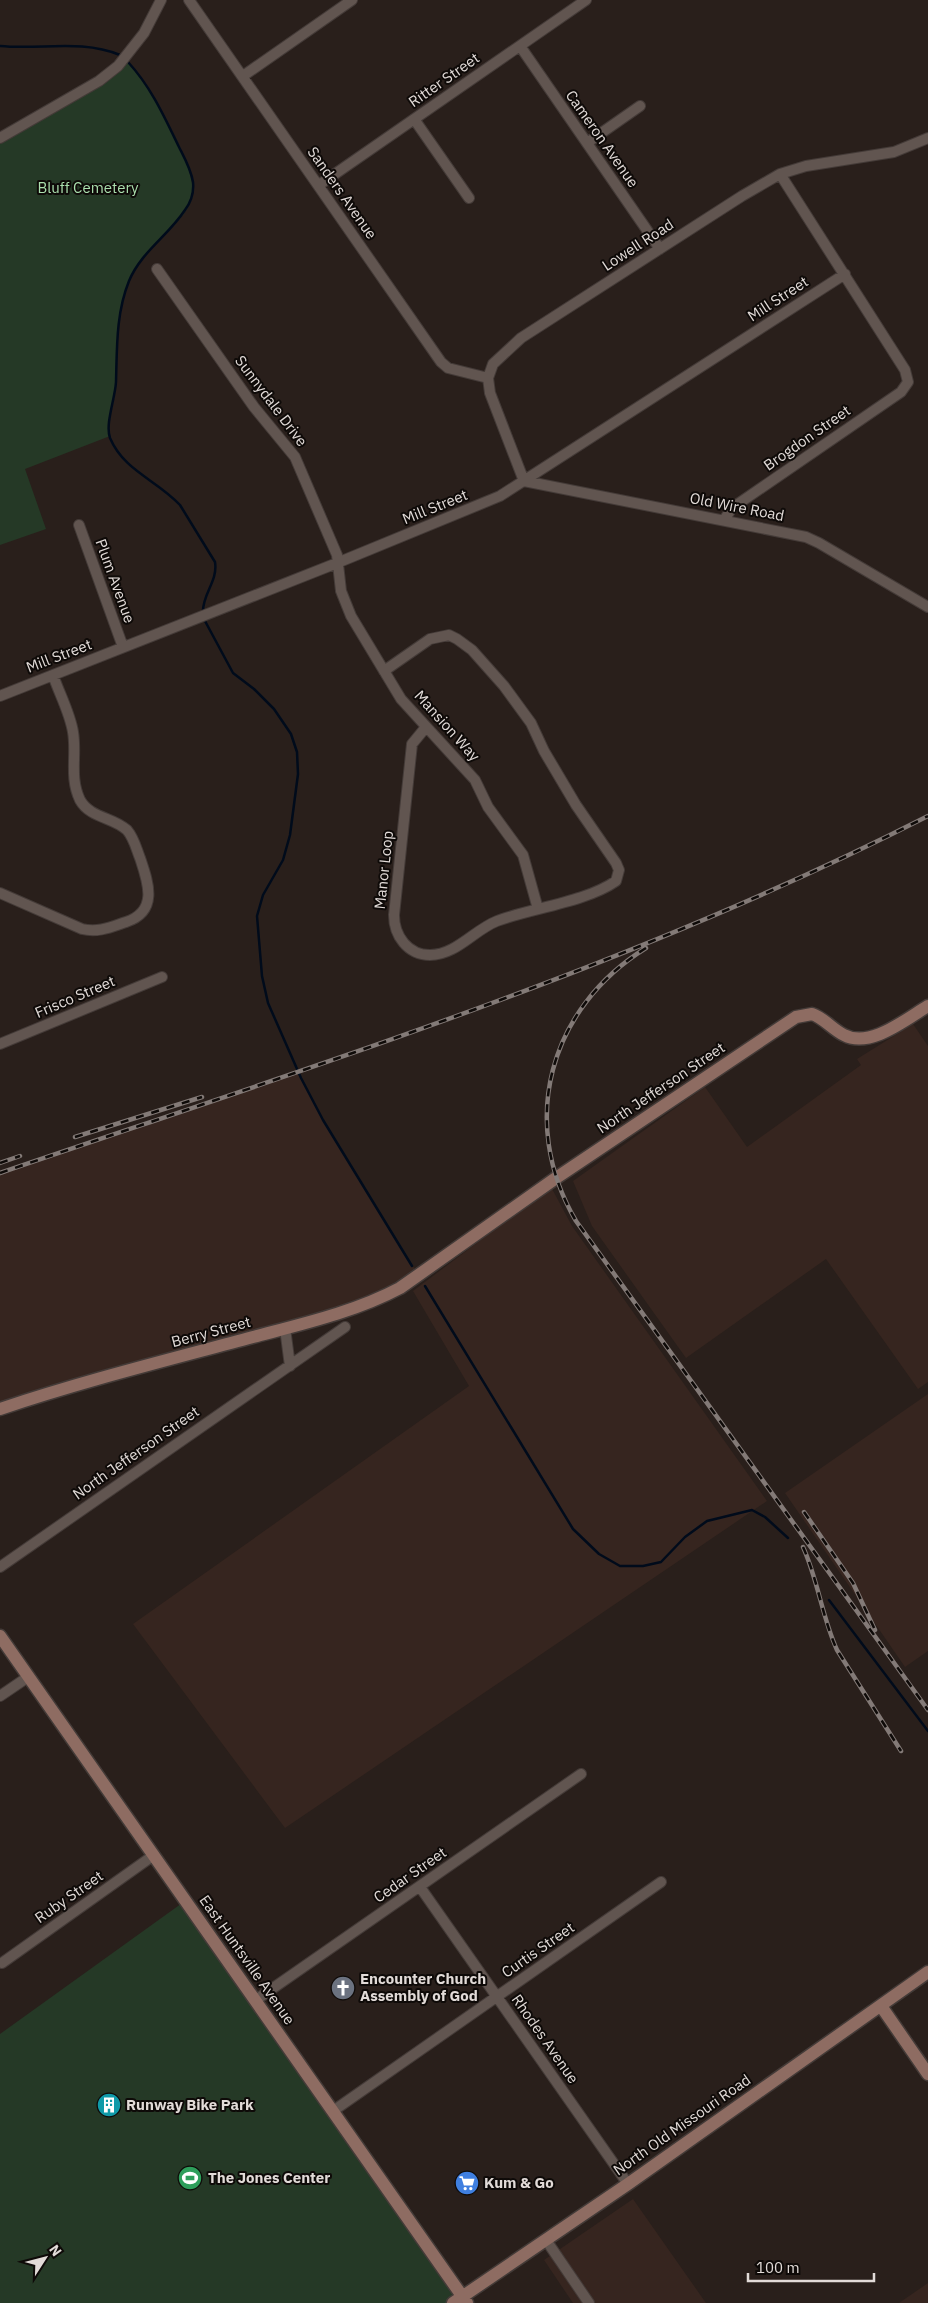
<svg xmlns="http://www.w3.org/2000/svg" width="928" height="2303" font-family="'IBM Plex Sans',sans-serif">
  <rect width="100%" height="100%" fill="#291f1b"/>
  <!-- built -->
  <path fill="#36251f" d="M 913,1024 L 928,1046 L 928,1382 L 918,1389 L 826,1259 L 686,1358 L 592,1226 L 573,1181 L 705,1087 L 747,1147 L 861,1065 L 857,1059 Z
    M 298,1071 L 323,1120 L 419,1276 L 400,1288 L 0,1409 L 0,1173 Z
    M 551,1187 L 572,1226 L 767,1501 L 285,1828 L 133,1624 L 469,1386 L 413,1291 Z
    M 928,1394 L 928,1651 L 905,1667 L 785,1493 Z
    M 633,2199 L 706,2303 L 573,2303 L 544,2260 Z
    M 928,2283 L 928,2303 L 899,2303 Z"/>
  <!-- green -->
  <path fill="#253926" d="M 124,59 C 146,78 201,171 192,199 C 182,225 152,243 137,266 C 113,304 118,351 115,392 C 114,408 107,420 110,436 L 25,469 L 46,529 L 0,545 L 0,138 L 99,81 Z
    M 185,1901 L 463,2297 L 453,2303 L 0,2303 L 0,2034 Z"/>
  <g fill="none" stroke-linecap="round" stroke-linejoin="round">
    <!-- stream -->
    <path stroke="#000b1b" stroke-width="2.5" d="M 0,46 C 41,50 81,39 120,55
      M 128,62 C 151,87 164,116 179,147 C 184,157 191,169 193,182 C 194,192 191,202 185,210 C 168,236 141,252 129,281 C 116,313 117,348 116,382 C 115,399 105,424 110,438 C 124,471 157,480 180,505 L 215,562 C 218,581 203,593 203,611
      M 205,621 L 233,673 L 254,689 L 274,709 L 291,734 L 297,752 L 298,774 L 290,835 L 283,860 L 263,895 L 257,916 L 262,976 L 268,1003 L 301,1078 L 323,1120 L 412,1266
      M 425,1286 L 573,1529 L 599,1554 L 620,1566 L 643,1566 L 661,1562 L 685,1537 L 707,1521 L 752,1510 L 765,1517 L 788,1538
      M 829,1600 L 928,1731"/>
    <!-- street casing -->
    <g stroke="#443b38" stroke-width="12">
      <path id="street" d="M 189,0 L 441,362 L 448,368 L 488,378
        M 520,46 L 660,249
        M 243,76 L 352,0
        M 414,119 L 469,198
        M 0,138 L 99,81 L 118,66 L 144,33 L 161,0
        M 587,143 L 640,106
        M 319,185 L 586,0
        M 157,269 L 254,407 L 295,457 L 337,555 L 341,591 L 351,616 L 401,699 L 475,780 L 488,807 L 523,855 L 538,909
        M 524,481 L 490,393 L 488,378 L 493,364 L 521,338 L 742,196 L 780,174 L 806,166 L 894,152 L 928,138
        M 524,481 L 806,537 L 819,543 L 928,607
        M 724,520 L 732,508 L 901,392 L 908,382 L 905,370 L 780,174
        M 79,525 L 123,647
        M 384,671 L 430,639 L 449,635 L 457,639 L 472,650 L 504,686 L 531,723 L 544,751 L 576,805 L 616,863 L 619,870 L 616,881 C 586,902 532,908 497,921 C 474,930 456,955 430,955 C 408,955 394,936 394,915 L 412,744 L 426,727
        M 0,696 L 337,563 L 500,496 L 845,274
        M 0,893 L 82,929 C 98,933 111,927 126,922 C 159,911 148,882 140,858 C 136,848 134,838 127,830 C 113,817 90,818 80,800 C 69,777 77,755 73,732 C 70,713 59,693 53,675
        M 0,1044 L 162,977
        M 285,1328 L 290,1366
        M 0,1567 L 345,1327
        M 0,1696 L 28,1677
        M 420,1887 L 628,2184
        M 2,1963 L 154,1855
        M 256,2000 L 581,1774
        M 333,2111 L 661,1882
        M 546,2240 L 589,2303"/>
    </g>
    <!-- secondary casing -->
    <g stroke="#443b38" stroke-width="15">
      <path id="secondary" d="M 0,1409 C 83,1381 168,1360 253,1337 C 302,1324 355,1312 400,1288 L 556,1178 L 796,1017 L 812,1014 C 824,1018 832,1029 844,1035 C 870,1049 906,1019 928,1006
        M 0,1636 L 467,2303
        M 881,2006 L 928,2074
        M 453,2303 L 628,2184 L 928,1972"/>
    </g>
    <!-- street -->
    <use href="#street" stroke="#615550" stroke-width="10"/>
    <!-- secondary -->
    <use href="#secondary" stroke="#8e6c62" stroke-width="12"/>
    <!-- rail casing -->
    <g stroke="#837a77" stroke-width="4.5">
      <path id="rail" d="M 646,948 C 549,1008 518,1122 576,1221 L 928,1710
        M 75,1137 L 202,1097
        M 0,1163 L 20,1156
        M 0,1173 C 313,1066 632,967 928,816
        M 804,1512 L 853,1583 L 875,1630
        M 803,1547 C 818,1580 822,1617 837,1650 L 901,1751"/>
    </g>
    <!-- rail -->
    <use href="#rail" stroke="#0e0a08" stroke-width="2.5" stroke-dasharray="8" stroke-linecap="butt"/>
  </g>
  <!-- icons -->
  <defs>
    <g id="church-disc" transform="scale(1.25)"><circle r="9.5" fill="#6b7280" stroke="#0e0a08"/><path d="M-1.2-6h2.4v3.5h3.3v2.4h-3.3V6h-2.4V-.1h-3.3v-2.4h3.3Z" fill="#fff"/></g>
    <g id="building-disc" transform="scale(1.25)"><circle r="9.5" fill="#0f9aa8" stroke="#0e0a08"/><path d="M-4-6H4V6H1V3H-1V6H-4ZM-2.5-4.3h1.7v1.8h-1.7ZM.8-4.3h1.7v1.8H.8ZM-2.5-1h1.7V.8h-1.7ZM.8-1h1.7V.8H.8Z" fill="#fff"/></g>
    <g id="stadium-disc" transform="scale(1.25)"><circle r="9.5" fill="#2e9e5b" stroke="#0e0a08"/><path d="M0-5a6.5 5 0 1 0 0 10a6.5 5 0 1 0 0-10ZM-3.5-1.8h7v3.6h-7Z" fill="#fff"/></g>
    <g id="supermarket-disc" transform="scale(1.25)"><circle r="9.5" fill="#3f7fe0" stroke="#0e0a08"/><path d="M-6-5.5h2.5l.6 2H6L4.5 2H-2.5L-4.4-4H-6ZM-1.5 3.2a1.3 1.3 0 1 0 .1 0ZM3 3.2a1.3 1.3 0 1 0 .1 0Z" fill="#fff"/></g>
  </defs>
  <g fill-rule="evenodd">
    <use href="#church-disc" x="343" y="1988"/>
    <use href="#building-disc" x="109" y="2105"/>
    <use href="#stadium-disc" x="190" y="2178"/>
    <use href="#supermarket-disc" x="467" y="2183"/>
  </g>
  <g text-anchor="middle" stroke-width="4" stroke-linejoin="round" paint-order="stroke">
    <!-- street labels -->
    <g font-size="15" fill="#e2dbd8" stroke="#0e0a08">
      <text transform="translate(444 80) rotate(-35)" y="5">Ritter Street</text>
      <text transform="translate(602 139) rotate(55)" y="5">Cameron Avenue</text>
      <text transform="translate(342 193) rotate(55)" y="5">Sanders Avenue</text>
      <text transform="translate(638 245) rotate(-33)" y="5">Lowell Road</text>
      <text transform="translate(778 299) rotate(-33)" y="5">Mill Street</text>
      <text transform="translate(271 401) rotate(53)" y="5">Sunnydale Drive</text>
      <text transform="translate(807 438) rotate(-35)" y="5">Brogdon Street</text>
      <text transform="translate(435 507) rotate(-22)" y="5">Mill Street</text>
      <text transform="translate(737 507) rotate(11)" y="5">Old Wire Road</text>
      <text transform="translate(115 581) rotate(70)" y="5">Plum Avenue</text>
      <text transform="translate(59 656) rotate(-21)" y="5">Mill Street</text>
      <text transform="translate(447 726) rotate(48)" y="5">Mansion Way</text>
      <text transform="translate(384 870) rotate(-84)" y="5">Manor Loop</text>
      <text transform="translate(75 997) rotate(-23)" y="5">Frisco Street</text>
      <text transform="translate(661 1088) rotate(-34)" y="5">North Jefferson Street</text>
      <text transform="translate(211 1332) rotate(-15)" y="5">Berry Street</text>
      <text transform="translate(136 1453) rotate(-35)" y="5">North Jefferson Street</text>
      <text transform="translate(410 1875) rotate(-35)" y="5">Cedar Street</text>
      <text transform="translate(69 1897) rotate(-35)" y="5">Ruby Street</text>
      <text transform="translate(538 1950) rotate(-35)" y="5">Curtis Street</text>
      <text transform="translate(247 1960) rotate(55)" y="5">East Huntsville Avenue</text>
      <text transform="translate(545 2039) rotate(55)" y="5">Rhodes Avenue</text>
      <text transform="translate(682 2125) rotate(-35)" y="5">North Old Missouri Road</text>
    </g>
    <!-- park labels -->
    <g font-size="15" fill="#abdfae" stroke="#0e0a08">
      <text x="88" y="193">Bluff Cemetery</text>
    </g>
    <!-- poi labels -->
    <g font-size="15" font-weight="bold" fill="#e2dbd8" stroke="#0e0a08" text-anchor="start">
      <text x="360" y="1984">Encounter Church<tspan x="360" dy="17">Assembly of God</tspan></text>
      <text x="126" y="2110">Runway Bike Park</text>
      <text x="208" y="2183">The Jones Center</text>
      <text x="484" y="2188">Kum &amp; Go</text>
    </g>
  </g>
  <!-- north arrow -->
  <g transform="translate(45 2258) rotate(54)" stroke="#0e0a08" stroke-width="4" paint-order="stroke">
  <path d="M0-4L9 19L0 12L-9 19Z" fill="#e2dbd8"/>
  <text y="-8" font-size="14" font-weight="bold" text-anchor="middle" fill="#e2dbd8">N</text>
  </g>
  <!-- scale -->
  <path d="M748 2273v8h126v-8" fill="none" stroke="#e2dbd8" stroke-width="2.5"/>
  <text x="756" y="2273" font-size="15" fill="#e2dbd8" stroke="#0e0a08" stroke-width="4" paint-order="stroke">100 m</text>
</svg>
